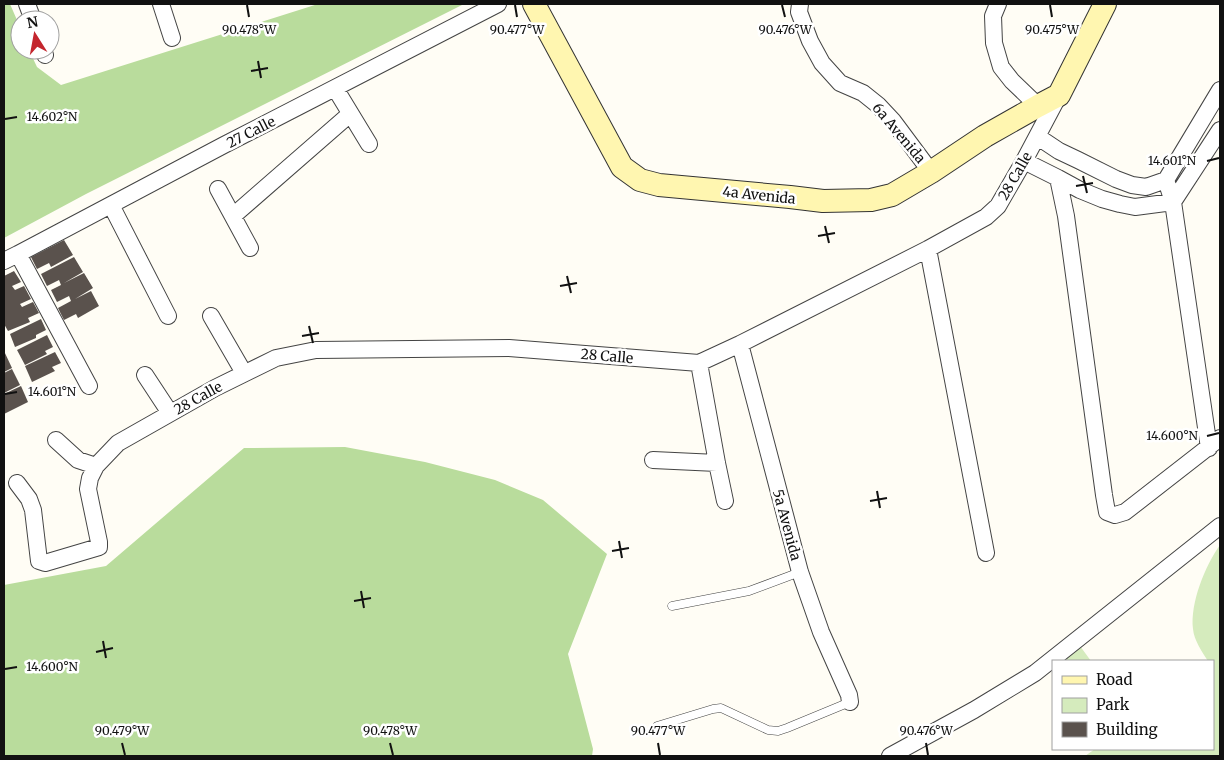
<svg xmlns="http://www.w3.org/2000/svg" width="1224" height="760" font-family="Merriweather,serif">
  <rect width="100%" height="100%" fill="#fffdf5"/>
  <!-- green -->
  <path fill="#d5ebbd" d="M 1220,545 L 1220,756 L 1085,756 L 1095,749 L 1213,749 L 1213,661 L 1208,661 C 1202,652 1194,640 1193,629 C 1190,603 1205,566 1220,545 Z
    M 1080,646 L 1091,661 L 1059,661 Z"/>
  <!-- forest -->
  <path fill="#b9dc9c" d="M 4,4 L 10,4 L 20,27 L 20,50 L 29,50 L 37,67 L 61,85 L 318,4 L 464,4 L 86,194 L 4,238 Z
    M 345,447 L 425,462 L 495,480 L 543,500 L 607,554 L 568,654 L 593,749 L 592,756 L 4,756 L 4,585 L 106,566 L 244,448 Z"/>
  <!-- building -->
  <path fill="#5a524d" d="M 64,240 L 73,255 L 51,267 L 49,263 L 37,269 L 31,257 Z
    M 74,257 L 83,272 L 64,283 L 84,273 L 93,288 L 75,299 L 91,291 L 99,306 L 78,318 L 76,314 L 64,320 L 58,308 L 71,301 L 69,296 L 57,302 L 51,290 L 61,285 L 59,280 L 47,286 L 41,274 Z
    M 14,271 L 21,282 L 12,286 L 15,290 L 24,286 L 31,299 L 20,304 L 22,307 L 33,302 L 39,313 L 28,318 L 30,322 L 8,331 L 4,324 L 4,276 Z
    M 41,319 L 46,330 L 36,335 L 36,338 L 15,347 L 10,334 Z
    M 47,335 L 53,347 L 45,351 L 47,354 L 25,365 L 17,350 Z
    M 4,351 L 12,368 L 4,372 Z
    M 55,352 L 61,363 L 52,367 L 55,371 L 32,382 L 25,366 Z
    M 12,369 L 20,385 L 4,393 L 4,373 Z
    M 21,386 L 28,402 L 4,414 L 4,394 Z"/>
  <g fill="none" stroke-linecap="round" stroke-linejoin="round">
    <!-- lane casing -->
    <g stroke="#444" stroke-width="9">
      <path id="lane" d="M 672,606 L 749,591 L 800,572
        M 657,726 L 713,709 L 721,708 L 768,730 L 778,731 L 787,728 L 850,702"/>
    </g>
    <!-- street casing -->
    <g stroke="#444" stroke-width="18">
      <path id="street" d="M 27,4 L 33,20
        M 161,4 L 172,38
        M 800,4 L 799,12 L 810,41 L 822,63 L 840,83 L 863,93 L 878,105 L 893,121 L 931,172
        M 998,4 L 993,16 L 994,43 L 1001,67 L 1012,81 L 1038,106
        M 43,50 L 45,55
        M 335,88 L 369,144
        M 1038,137 L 1059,151 L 1078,160 L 1116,179 L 1132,185 L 1146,187 L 1166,180 L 1220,90
        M 1024,161 L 1058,178 L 1080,190 L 1102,199 L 1120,204 L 1135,207 L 1173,202 L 1220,130
        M 1058,178 L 1066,216 L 1104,495 L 1107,512 L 1115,515 L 1125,512 L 1220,438
        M 1166,180 L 1173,202 L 1209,448
        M 218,189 L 250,248
        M 111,205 L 168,316
        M 233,216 L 350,114
        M 928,249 L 986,553
        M 18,254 L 89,386
        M 4,261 L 18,254 L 224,145 L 498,4
        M 211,316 L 244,373
        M 740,344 L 800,572 L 821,632 L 849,695 L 850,702
        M 699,363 L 717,463 L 725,501
        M 145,375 L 170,413
        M 56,440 L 78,460 L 96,466
        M 653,460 L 717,463
        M 17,483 L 29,499 L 33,510 L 39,561 L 45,563 L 99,547 L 99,542 L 88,489 L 90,478 L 96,466 L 118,443 L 215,388 L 276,358 L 316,350 L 509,348 L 699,363 L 740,344 L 928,249 L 986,217 L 998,206 L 1024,161 L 1059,95
        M 890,756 L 974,710 L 1035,673 L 1220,526"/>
    </g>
    <!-- secondary casing -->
    <g stroke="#333" stroke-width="24">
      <path id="secondary" d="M 534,4 L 622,167 L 640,180 L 659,185 L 790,197 L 823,201 L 871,200 L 892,195 L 931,172 L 985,136 L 1038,106 L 1059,95 L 1105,4"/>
    </g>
    <!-- lane -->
    <use href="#lane" stroke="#fff" stroke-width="8"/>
    <!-- street -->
    <use href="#street" stroke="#fff" stroke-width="16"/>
    <!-- secondary -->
    <use href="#secondary" stroke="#fff6b0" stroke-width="22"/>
  </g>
  <!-- ticks -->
  <path fill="none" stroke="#111" stroke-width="2" d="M 247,5 L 249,17M 515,5 L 517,17M 782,5 L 785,17M 1050,5 L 1052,17M 258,61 L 261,78M 251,71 L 268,68M 5,119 L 17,117M 1207,161 L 1219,158M 1083,176 L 1087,193M 1076,186 L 1093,183M 825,226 L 829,243M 818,236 L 835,233M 567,276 L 571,293M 560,286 L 577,283M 309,326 L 313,343M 302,336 L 319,333M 5,394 L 17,392M 1207,436 L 1219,433M 877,491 L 880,508M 870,501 L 887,498M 619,541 L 622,558M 612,551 L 629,548M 361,591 L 364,608M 354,601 L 371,598M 103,641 L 106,658M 96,652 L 113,648M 5,669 L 17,667M 122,743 L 125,755M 390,743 L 393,755M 658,743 L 660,755M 926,743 L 928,755"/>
  <g text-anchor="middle" stroke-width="5" stroke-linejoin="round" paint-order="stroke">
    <!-- street labels -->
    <g font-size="14" fill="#111" stroke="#fff">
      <text transform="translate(251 132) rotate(-27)" y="5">27 Calle</text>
      <text transform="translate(899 133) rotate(50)" y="5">6a Avenida</text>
      <text transform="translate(1015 176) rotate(-60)" y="5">28 Calle</text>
      <text transform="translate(759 195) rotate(6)" y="5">4a Avenida</text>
      <text transform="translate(607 356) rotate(5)" y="5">28 Calle</text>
      <text transform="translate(198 398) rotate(-29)" y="5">28 Calle</text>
      <text transform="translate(787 525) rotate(75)" y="5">5a Avenida</text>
    </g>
  </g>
  <g font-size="12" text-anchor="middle" fill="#111" stroke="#fff" stroke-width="5" stroke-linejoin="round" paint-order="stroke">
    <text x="249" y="34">90.478°W</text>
    <text x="517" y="34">90.477°W</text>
    <text x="785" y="34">90.476°W</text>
    <text x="1052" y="34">90.475°W</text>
    <text x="52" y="121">14.602°N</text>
    <text x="1172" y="165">14.601°N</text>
    <text x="52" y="396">14.601°N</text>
    <text x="1172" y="440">14.600°N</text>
    <text x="52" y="671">14.600°N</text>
    <text x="122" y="735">90.479°W</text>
    <text x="390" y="735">90.478°W</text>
    <text x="658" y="735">90.477°W</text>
    <text x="926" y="735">90.476°W</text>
  </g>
  <!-- border -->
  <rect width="1224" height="760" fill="none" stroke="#111111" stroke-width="10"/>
  <!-- legend -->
  <rect x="1052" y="660" width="162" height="90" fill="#ffffff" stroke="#a0a0a0"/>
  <rect x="1062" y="676" width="25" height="8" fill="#fff6b0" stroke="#a0a0a0"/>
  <text x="1096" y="685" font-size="15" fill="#111111">Road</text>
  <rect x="1062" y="698" width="25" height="15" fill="#d5ebbd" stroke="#a0a0a0"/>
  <text x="1096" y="710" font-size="15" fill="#111111">Park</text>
  <rect x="1062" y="722" width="25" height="15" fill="#5a524d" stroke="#a0a0a0"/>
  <text x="1096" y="735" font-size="15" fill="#111111">Building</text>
  <!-- north arrow -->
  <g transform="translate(35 35) rotate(349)"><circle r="24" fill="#ffffff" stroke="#a0a0a0"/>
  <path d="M0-4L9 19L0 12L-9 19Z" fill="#c4262e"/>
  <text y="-8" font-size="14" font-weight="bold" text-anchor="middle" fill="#111111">N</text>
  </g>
</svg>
